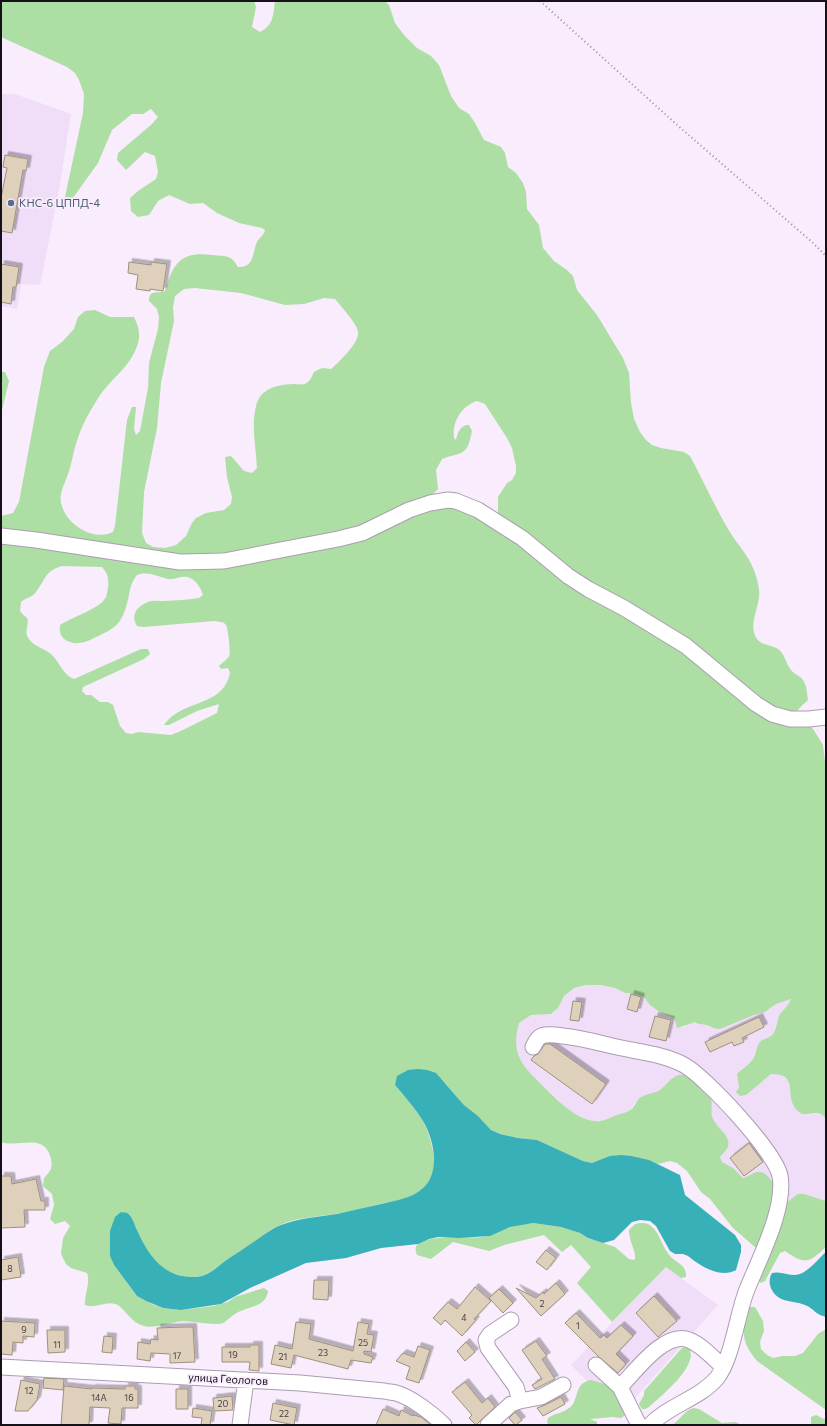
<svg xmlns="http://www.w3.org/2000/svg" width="827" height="1426" font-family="Commissioner,sans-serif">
  <defs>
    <filter id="shadow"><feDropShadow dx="3.5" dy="-3.5" stdDeviation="0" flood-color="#0004"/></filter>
  </defs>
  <rect width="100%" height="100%" fill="#f8ecfd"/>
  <!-- built -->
  <path fill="#f0ddf8" d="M 1,94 L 15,94 L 71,114 L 59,190 L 40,285 L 21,284 L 17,309 L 1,306 Z
    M 586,985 L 601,985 L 615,988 L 625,993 L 628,993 L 644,997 L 650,1005 L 661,1013 L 674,1018 L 675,1025 L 684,1027 L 690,1023 L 695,1022 L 701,1025 L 706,1025 L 710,1027 L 759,1013 L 770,1009 L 776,1004 L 792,999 L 778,1018 L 774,1033 L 770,1038 L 757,1046 L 752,1061 L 742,1068 L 737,1074 L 739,1087 L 736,1092 L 746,1095 L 771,1074 L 777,1074 L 784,1077 L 789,1081 L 791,1094 L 805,1115 L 820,1113 L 823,1115 L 826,1119 L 826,1201 L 812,1196 L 793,1197 L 783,1205 L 751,1175 L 743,1178 L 733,1168 L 722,1162 L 720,1157 L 722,1153 L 712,1117 L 711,1099 L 708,1093 L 674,1076 L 661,1089 L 643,1096 L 635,1102 L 632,1109 L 608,1120 L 594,1121 L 585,1119 L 569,1110 L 526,1069 L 519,1058 L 516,1049 L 516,1033 L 519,1023 L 531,1015 L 552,1014 L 558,1008 L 564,996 L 574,988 Z
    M 666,1267 L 718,1305 L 628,1406 L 588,1382 L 571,1365 Z"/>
  <!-- green -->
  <path fill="#addea3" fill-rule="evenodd" d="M 1,1 L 241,1 L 245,2 L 254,1 L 256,7 L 252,27 L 260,32 C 274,25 273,15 275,1 L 385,1 L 389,5 L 395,23 L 404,35 L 417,48 L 431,56 L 439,65 L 451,96 L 459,108 L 469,114 L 475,123 L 484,140 L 501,147 L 505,153 L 508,167 L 516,173 L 523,183 L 526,192 L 527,209 L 539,225 L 543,248 L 554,261 L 567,270 L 573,276 L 577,290 L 597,315 L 623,358 L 629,373 L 631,403 L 634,419 L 640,432 L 646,440 L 652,445 L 661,448 L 684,452 L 690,456 C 703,480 714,505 728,529 C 738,546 750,556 756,576 C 758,583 760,590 759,597 C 758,610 748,627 757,639 C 761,645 772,645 778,649 C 785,654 786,664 791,670 C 795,675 802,676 804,682 C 807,687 807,694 808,700 C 804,704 797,709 796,714 L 813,729 L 823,745 L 826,771 L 826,1119 C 817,1105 806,1122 796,1109 C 784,1095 800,1074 771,1074 L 746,1095 L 740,1096 L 736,1092 L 739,1087 L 737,1074 C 741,1069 749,1065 753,1059 C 756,1054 756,1047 760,1042 C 764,1038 769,1039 773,1034 C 777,1028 777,1020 780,1014 C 784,1009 789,1005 791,999 L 776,1004 L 765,1012 L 754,1015 L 720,1029 C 713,1029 711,1026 706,1025 C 701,1024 699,1025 695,1022 L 677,1028 L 674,1018 L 661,1013 L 650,1005 L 644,997 L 628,993 L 625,993 L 615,988 L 601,985 L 586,985 L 574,988 L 564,996 L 558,1008 L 551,1014 L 531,1015 L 519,1023 C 513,1045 516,1059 532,1075 C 548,1090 572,1119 594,1121 C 603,1122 610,1118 617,1115 C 621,1114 628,1112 632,1109 C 636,1105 636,1099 643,1096 C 649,1093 657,1093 662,1088 C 669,1082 674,1073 685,1075 C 693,1077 709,1090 711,1099 C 713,1105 710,1113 713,1119 C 717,1128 735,1139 726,1150 C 724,1153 722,1154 720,1157 L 722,1162 L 733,1168 L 743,1178 C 748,1177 752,1173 757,1172 C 771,1170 779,1195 783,1205 L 798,1194 L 804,1194 L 826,1201 L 826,1247 C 809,1263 805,1265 785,1251 L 780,1253 L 765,1281 L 761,1283 L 758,1281 L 756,1248 L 733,1228 L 710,1199 L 701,1192 L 687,1171 L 677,1163 L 670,1161 L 658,1164 L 640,1158 L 601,1160 L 592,1163 L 583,1161 L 537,1140 L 518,1138 L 500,1134 L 491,1130 L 478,1116 L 464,1105 L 446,1084 L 395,1085 C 405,1097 415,1108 423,1121 C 430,1134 437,1160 433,1174 C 431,1181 426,1187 420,1191 C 409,1199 394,1201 380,1204 C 366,1207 351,1212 336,1214 C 317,1217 298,1217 280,1225 C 270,1229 263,1236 254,1242 C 248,1246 240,1250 234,1255 C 220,1264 208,1279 189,1277 C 153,1273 144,1248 132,1218 L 110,1231 L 110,1256 L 114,1265 L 137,1296 L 154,1305 L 163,1308 L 181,1310 L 214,1306 L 228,1302 L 235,1297 L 264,1288 L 268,1291 C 266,1308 247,1306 235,1314 C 231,1316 227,1321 223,1323 C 215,1326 193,1321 183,1321 C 172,1322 153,1329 144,1326 C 129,1322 124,1306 115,1304 C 105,1301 95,1309 85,1305 C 84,1294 91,1283 87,1273 L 71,1268 L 66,1264 L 61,1254 L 63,1238 L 70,1226 L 65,1221 L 55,1224 L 50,1219 L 54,1205 L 52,1194 L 43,1186 L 44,1178 C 50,1172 53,1168 51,1159 C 45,1132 19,1148 1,1142 L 1,544 L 5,543 L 1,532 L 1,516 L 13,513 L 19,502 L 44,367 L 50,351 L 62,342 L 74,329 L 78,317 L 85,311 L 95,310 L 110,317 L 134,317 C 139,327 141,336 137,346 C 130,367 112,378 100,395 C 90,411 81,426 76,444 C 73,453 72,462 69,471 C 66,481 59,492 61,503 C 64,515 71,523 81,529 C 91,535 102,537 113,532 L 115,526 L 127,420 L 132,407 L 136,407 L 134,429 L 136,435 L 140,431 L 148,388 L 149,363 L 158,329 L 159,317 L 157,309 L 149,301 C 149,289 157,294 165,291 C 173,264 180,251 212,255 C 217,256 226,255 230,258 C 233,259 236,264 238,267 C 253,268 253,254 256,244 C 258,238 264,236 265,230 L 262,228 L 239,223 L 217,213 L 203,203 L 190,204 L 169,195 L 158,201 L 149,215 L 138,217 L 131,211 L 130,198 L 138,191 L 156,179 L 158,172 L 155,156 L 145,152 L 126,170 L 117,160 L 118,153 L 152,124 L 158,117 L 151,109 L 143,114 L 132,114 L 112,130 L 98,163 L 70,202 L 65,197 L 83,113 L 84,94 L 79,80 L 75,73 L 67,67 L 1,37 ZM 195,288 L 241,293 L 285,305 L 304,304 L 324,298 L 335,299 C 340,305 358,325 358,332 C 360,342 339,362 331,369 L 322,368 L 314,372 C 312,376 310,382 305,384 C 302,385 296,384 293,384 C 276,385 261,388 256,406 C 251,426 256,447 257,468 L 252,473 L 244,471 L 231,456 L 225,457 L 227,477 L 232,497 L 231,504 L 224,510 L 206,513 L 196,518 L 192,523 L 186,536 L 176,545 L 165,548 L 153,547 L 146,543 L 142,533 L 144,492 L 157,428 L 161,383 L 174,321 L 173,308 L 175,296 L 184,289 ZM 477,401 L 485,404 L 507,438 L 512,448 L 516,466 L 516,473 L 512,480 L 507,483 L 498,497 L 498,514 L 430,497 L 438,489 L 436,470 L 442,459 C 463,451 467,457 472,431 L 469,425 C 460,425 458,432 456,440 L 454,438 C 452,421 462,406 477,401 ZM 63,566 L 102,567 C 108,574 109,579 108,588 C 107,592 107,597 104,600 C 99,608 71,618 60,625 C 59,633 61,639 70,642 C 77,645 87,642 94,638 C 119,627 123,622 129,595 C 130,588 132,581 137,575 C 149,571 156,576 168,579 C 174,580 180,576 187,577 C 195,578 201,588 203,595 L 199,598 C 187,600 176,600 164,601 C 159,601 153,600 148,602 C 137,606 130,615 137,626 L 143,627 L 214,621 C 219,622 223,621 226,625 C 228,627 231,653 229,656 C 227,660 222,663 219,666 L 221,669 L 228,668 L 230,673 C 229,678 227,683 224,687 C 210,706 179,703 164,725 L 169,725 L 197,711 L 219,704 L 217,713 L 183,730 L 171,735 L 138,732 L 132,734 L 126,733 L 120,726 L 113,705 L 108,702 L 100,702 L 91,695 L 86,695 L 82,691 L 83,687 L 144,659 L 150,654 L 148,649 L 141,649 L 74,679 C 63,675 60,663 52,655 C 45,648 34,647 29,639 C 23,632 30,624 27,618 C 25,616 22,614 20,611 L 21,602 C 26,597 32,598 36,592 C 46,579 45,570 63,566 Z
    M 1,372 L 5,372 L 9,381 L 1,414 Z
    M 533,1223 L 561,1227 L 580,1233 L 588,1238 L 615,1247 L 629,1259 L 633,1260 L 635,1259 C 636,1250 629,1242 629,1230 L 635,1224 C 641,1223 646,1222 651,1226 C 661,1234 662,1249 672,1258 C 678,1263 687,1266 686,1277 L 681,1278 L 666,1267 L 612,1322 L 577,1283 L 591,1267 L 571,1245 L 562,1252 L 544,1235 L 504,1245 L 489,1251 L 453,1242 L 431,1259 L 417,1255 C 416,1252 414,1247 418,1244 C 430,1234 466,1239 482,1237 C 492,1236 499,1231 508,1228 C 516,1225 524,1224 533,1223 Z
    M 750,1307 L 755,1307 L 763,1321 L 764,1331 L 760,1342 L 761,1349 L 767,1355 L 773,1358 L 783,1356 L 795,1356 L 803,1353 L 818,1334 L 826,1329 L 826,1410 L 757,1361 C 745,1346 742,1339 745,1319 C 746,1314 746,1311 750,1307 Z
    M 685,1347 L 690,1350 C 697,1367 661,1396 649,1407 L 645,1409 L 642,1409 L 639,1404 L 644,1395 L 644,1391 L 682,1348 Z
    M 591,1380 L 611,1386 L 628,1413 L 621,1418 L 613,1417 L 590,1419 L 597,1422 L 597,1425 L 549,1425 L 547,1422 L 548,1418 C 555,1413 568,1412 573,1404 C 579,1393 576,1383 591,1380 Z
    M 693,1408 L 699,1409 L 722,1423 L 736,1422 L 741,1425 L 672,1425 C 680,1420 684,1411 693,1408 Z
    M 816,1415 L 826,1420 L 826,1425 L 811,1425 L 811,1417 Z"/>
  <!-- water -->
  <path fill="#37b0b7" d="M 418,1069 L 427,1070 L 436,1073 L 464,1105 L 478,1116 L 491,1130 L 500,1134 L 518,1138 L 537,1140 L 583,1161 L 592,1163 L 610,1156 L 621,1155 L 631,1156 L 649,1160 L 680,1175 L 685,1195 L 735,1235 L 741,1245 L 741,1252 L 736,1270 C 721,1279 700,1266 688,1256 L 683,1254 L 675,1254 L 670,1251 L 656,1226 L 650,1221 L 640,1220 L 632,1222 L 614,1240 L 603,1243 L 588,1238 L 580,1233 L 561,1227 L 533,1223 L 510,1227 L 490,1236 L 459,1238 L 438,1237 L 429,1239 L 418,1244 L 381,1248 L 346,1258 L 306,1263 L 250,1288 L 221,1304 L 181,1310 L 163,1308 L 146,1301 L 137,1296 L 114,1265 L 110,1256 L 110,1231 L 115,1217 L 121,1212 C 123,1213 125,1212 127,1213 C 132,1216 134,1223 136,1228 C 147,1253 161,1276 191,1277 C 208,1278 215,1268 228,1259 C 237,1253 246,1247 255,1241 C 264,1235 271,1229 281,1225 C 299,1218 318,1217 337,1214 C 352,1211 366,1207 381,1204 C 394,1201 407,1199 418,1192 C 442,1178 435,1141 423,1121 C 415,1108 405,1097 395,1085 L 397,1076 L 408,1070 Z
    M 826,1252 L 826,1317 C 814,1314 815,1309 805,1305 C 798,1302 791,1302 784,1300 C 772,1296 766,1283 772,1273 C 780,1271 787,1275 795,1275 C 807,1274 817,1260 826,1252 Z"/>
  <!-- building -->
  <path fill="#dfd0bc" stroke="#9e907d" filter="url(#shadow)" d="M 5,155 L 28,159 L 26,171 L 23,170 L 12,233 L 1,231 L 1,198 L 7,168 L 3,167 Z
    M 129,262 L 151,265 L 151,262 L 167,264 L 163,291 L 150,289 L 150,291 L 136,289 L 138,275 L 128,273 Z
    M 1,264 L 19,267 L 16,287 L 13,287 L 11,304 L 1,302 Z
    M 631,994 L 641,997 L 637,1012 L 627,1009 Z
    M 573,1001 L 582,1002 L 579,1021 L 570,1020 Z
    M 655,1016 L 671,1020 L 666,1041 L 649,1037 Z
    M 759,1017 L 764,1027 L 742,1038 L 744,1042 L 734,1046 L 732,1042 L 710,1052 L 705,1042 Z
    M 545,1044 L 550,1044 L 606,1084 L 592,1104 L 531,1060 L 534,1056 L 538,1054 Z
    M 749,1143 L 763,1162 L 744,1176 L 730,1158 Z
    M 1,1176 L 11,1176 L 12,1184 L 36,1179 L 41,1201 L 45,1201 L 45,1210 L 24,1210 L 25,1227 L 1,1228 Z
    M 546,1250 L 556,1258 L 547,1270 L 536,1262 Z
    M 18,1257 L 21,1277 L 1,1280 L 1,1260 Z
    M 314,1280 L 329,1280 L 328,1300 L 313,1299 Z
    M 556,1283 L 565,1294 L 541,1316 L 516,1288 L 536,1298 L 543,1292 L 544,1294 Z
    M 475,1287 L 491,1301 L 474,1319 L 476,1320 L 462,1336 L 445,1320 L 441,1325 L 433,1318 L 448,1302 L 457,1309 Z
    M 499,1289 L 513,1303 L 503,1313 L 489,1298 Z
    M 654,1296 L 677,1321 L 658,1337 L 636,1313 Z
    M 576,1313 L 600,1338 L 604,1335 L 607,1338 L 621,1325 L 633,1336 L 616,1354 L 626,1364 L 618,1373 L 599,1357 L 565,1323 Z
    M 1,1321 L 35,1323 L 34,1337 L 23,1336 L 23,1343 L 13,1342 L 12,1355 L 1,1354 Z
    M 296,1322 L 311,1324 L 309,1339 L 353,1351 L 358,1322 L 369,1324 L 367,1334 L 374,1335 L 371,1352 L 364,1351 L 364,1354 L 373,1357 L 371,1363 L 351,1360 L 348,1369 L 294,1355 L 291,1368 L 271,1364 L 275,1345 L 292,1349 Z
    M 185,1327 L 193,1327 L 195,1362 L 170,1363 L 170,1354 L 151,1353 L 150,1361 L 137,1359 L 138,1342 L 150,1344 L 151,1339 L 158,1340 L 157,1328 Z
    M 47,1330 L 65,1330 L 65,1352 L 48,1353 Z
    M 104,1336 L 113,1337 L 112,1353 L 102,1352 Z
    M 536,1341 L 547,1356 L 542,1359 L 555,1379 L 535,1389 L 532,1385 L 542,1379 L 522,1350 Z
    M 466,1342 L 475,1352 L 465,1361 L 457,1351 Z
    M 250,1345 L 259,1345 L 259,1371 L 249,1370 L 250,1362 L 222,1362 L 222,1347 L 250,1347 Z
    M 418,1346 L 430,1350 L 419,1383 L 406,1379 L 410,1367 L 396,1361 L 403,1353 L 414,1357 Z
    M 44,1378 L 64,1379 L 63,1390 L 43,1388 Z
    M 21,1380 L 40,1384 L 37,1400 L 28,1411 L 15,1411 Z
    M 465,1382 L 482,1403 L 488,1398 L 495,1407 L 476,1425 L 469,1418 L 472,1415 L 452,1392 Z
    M 64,1386 L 92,1389 L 92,1388 L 125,1389 L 125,1386 L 135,1386 L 135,1389 L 138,1389 L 138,1408 L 122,1408 L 121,1424 L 108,1423 L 110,1408 L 90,1407 L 89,1425 L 61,1425 Z
    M 176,1389 L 188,1389 L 188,1409 L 176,1409 Z
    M 232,1396 L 233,1410 L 214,1411 L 213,1398 Z
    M 561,1397 L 565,1404 L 543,1416 L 537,1408 L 545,1405 Z
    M 273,1403 L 297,1408 L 294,1425 L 270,1420 Z
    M 193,1408 L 212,1411 L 210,1425 L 201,1425 L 202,1418 L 192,1417 Z
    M 383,1409 L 399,1416 L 401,1410 L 413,1416 L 414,1415 L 421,1417 L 431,1425 L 376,1425 Z
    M 515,1412 L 522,1420 L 516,1425 L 515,1425 L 509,1418 Z"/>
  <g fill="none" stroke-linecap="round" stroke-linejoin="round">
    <!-- minor casing -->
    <g stroke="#ab9db0" stroke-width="17">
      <path id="minor" d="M 1,536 L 36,540 L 180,562 L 224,561 L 338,539 L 362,533 L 409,510 L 430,503 L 448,500 L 456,501 L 478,510 L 522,538 L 568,576 L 588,589 L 624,608 L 686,646 L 756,704 L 772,714 L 790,719 L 809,719 L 826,717
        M 533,1047 C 536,1041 538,1036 545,1035 C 551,1034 557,1035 563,1036 C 582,1038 599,1043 617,1047 C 639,1052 664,1054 684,1065 C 706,1077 776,1153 780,1176 C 786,1209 758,1261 746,1292 C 737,1316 732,1359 717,1378 C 699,1399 669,1405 650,1425
        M 511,1320 L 490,1334 L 486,1340 L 488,1348 L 516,1387 L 520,1401
        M 596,1365 L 620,1387
        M 1,1367 L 300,1383 L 384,1391 C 388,1392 392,1392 396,1393 C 411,1397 433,1414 444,1425
        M 240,1425 L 246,1380
        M 488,1425 L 511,1404 L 520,1401 L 541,1397 L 563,1385
        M 639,1425 L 620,1387 C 635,1372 665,1330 689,1340 C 702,1345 713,1358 723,1367"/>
    </g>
    <!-- path -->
    <path stroke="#988f9c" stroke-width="2" stroke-dasharray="1 3" stroke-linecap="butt" d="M 540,1 L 676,124 L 812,242 L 826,256"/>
    <!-- minor -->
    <use href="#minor" stroke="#fff" stroke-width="15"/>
  </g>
  <!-- markers -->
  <circle fill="#5c6f8a" stroke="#f8ecfd" stroke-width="1.5" cx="11" cy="203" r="4"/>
  <g text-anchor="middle" stroke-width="3.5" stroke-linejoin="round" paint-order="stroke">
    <!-- number labels -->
    <g font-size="9" fill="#484141">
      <text x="10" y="1272">8</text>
      <text x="542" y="1307">2</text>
      <text x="464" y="1321">4</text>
      <text x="578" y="1329">1</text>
      <text x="24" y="1333">9</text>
      <text x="363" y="1346">25</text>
      <text x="57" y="1348">11</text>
      <text x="323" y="1356">23</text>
      <text x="233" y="1358">19</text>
      <text x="177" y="1359">17</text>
      <text x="283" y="1360">21</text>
      <text x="29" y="1394">12</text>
      <text x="99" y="1401">14А</text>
      <text x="129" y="1401">16</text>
      <text x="223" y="1407">20</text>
      <text x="284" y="1417">22</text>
    </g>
    <!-- service labels -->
    <g font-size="11" fill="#4e5e75" stroke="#f8ecfd" text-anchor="start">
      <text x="19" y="207">КНС-6 ЦППД-4</text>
    </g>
    <!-- street labels -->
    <g font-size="11" fill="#161118" stroke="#f8ecfd">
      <text transform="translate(228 1379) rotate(3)" y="4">улица Геологов</text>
    </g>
  </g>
  <!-- border -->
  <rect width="827" height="1426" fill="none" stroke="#161118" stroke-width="4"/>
</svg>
